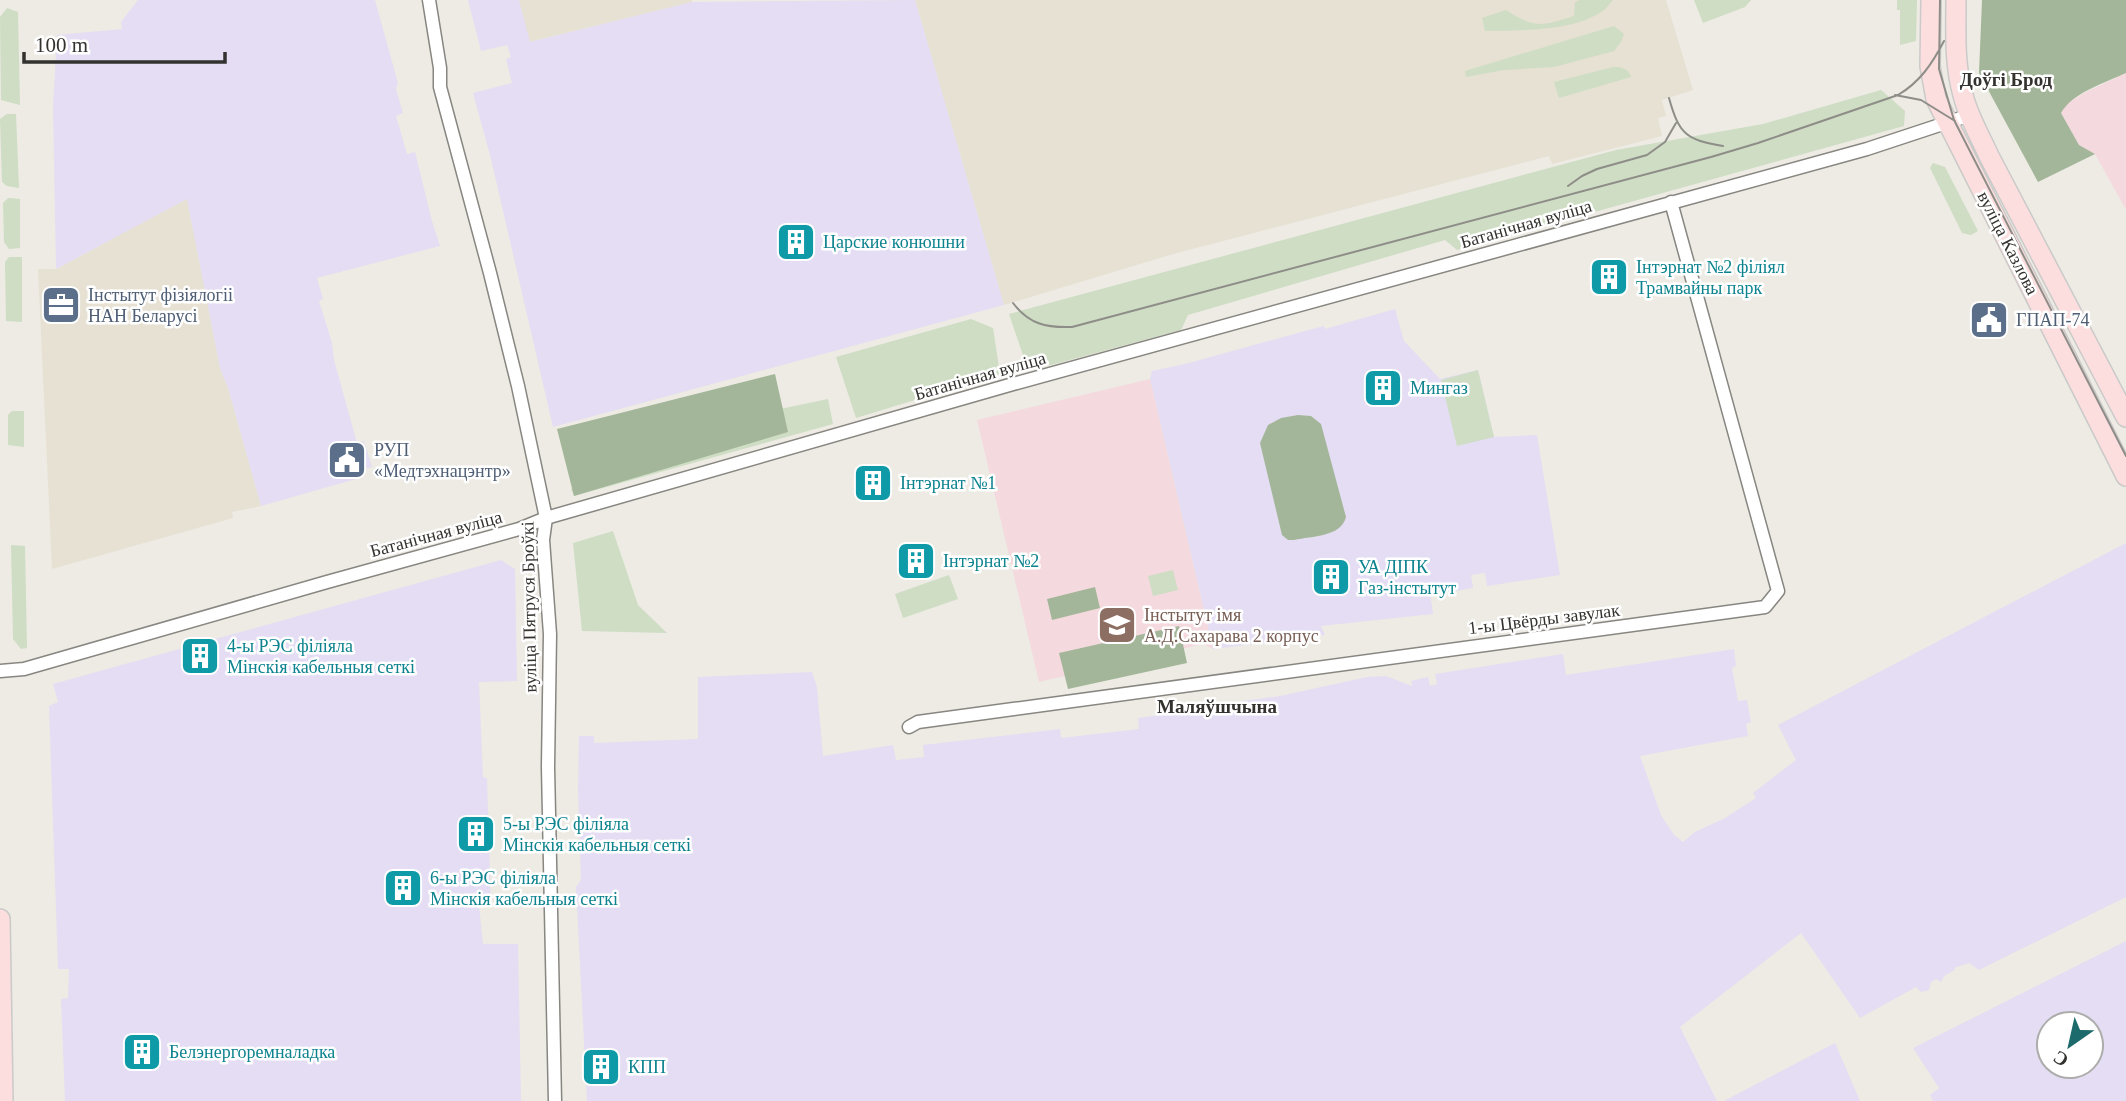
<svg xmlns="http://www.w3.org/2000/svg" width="2126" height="1101" font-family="Georgia,serif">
  <rect width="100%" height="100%" fill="#edebe4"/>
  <!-- built -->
  <path fill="#e6e1d3" d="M 519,0 L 692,0 L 692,2 L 529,42 Z
    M 915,0 L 1666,0 L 1693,90 L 1662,100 L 1666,116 L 1658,118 L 1662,136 L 1552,164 L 1549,156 L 1173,254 L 1004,305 Z
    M 187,198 L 220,368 L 228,388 L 261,506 L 232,512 L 233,518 L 52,569 L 38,269 L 57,269 Z"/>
  <!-- industrial -->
  <path fill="#e4ddf3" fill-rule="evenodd" d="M 138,0 L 375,0 L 398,83 L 396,89 L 403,113 L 396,116 L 407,154 L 415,152 L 432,221 L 440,246 L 317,278 L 323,299 L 319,301 L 332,343 L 334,360 L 357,443 L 364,441 L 372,467 L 361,470 L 363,477 L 261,506 L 228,388 L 220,368 L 187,199 L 56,269 L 53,106 L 57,35 L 122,29 L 121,22 Z
    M 468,0 L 519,0 L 530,42 L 692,2 L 915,0 L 1004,305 L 553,427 L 491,159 L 473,93 L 512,83 L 506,59 L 511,57 L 507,45 L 481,51 Z
    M 1395,309 L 1404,341 L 1440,379 L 1478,370 L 1494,437 L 1537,435 L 1560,575 L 1487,586 L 1485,573 L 1471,575 L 1473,588 L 1450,592 L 1430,592 L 1433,614 L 1321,626 L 1325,635 L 1213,649 L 1150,379 L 1152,371 L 1189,363 L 1305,331 L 1324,326 L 1325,329 Z
    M 2126,543 L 2126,897 L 1979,970 L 1969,963 L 1954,968 L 1955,970 L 1944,976 L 1941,982 L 1936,979 L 1931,982 L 1929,990 L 1921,992 L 1916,987 L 1860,1018 L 1801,933 L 1680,1027 L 1717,1101 L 587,1101 L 576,887 L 581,880 L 578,791 L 579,736 L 594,736 L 594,743 L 698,739 L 698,677 L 812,672 L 817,687 L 823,756 L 893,745 L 896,760 L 924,757 L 923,745 L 1060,729 L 1061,738 L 1139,729 L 1138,718 L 1187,712 L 1208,706 L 1280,696 L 1367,677 L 1386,676 L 1412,686 L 1411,681 L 1428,677 L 1430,686 L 1437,684 L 1435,674 L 1563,654 L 1566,675 L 1734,649 L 1736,666 L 1732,668 L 1738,701 L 1747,700 L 1751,722 L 1746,724 L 1748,736 L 1640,756 L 1661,815 L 1674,835 L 1683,842 L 1695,832 L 1725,818 L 1756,798 L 1753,793 L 1796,760 L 1778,725 Z
    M 501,560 L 515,569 L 517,681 L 479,682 L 483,777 L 487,778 L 491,905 L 479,906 L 483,944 L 518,944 L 521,1101 L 65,1101 L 61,999 L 68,998 L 69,969 L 58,969 L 49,706 L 58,702 L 53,684 Z
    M 2126,941 L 2126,1101 L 1933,1101 L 1930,1095 L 1939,1088 L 1913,1048 ZM 2091,1024 L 2091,1066 L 2049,1066 L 2049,1024 Z
    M 1835,1043 L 1860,1101 L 1724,1101 Z"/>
  <!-- education -->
  <path fill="#f4dade" d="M 2126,73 L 2126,210 L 2095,154 L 2079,145 L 2061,113 L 2067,103 L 2086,92 Z
    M 1150,379 L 1213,649 L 1203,644 L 1039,682 L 977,420 Z"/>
  <!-- green -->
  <path fill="#ceddc4" d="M 1580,0 L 1613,0 C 1609,4 1606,10 1601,12 C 1571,32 1520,30 1485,31 L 1482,18 L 1506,10 C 1535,29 1542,26 1574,16 L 1575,2 Z
    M 1694,0 L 1751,0 L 1745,7 L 1703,23 Z
    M 1897,0 L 1917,0 L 1916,41 L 1900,45 L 1900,10 L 1897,10 Z
    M 7,8 L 18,12 L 20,105 L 1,100 L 0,17 Z
    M 1614,26 L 1624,34 L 1621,42 L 1614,51 L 1554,67 L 1504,70 L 1466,77 L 1465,71 Z
    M 1613,67 C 1622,67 1628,68 1631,77 L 1559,98 L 1554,82 Z
    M 1881,90 L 1905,111 L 1904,126 L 1457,250 L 1445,240 L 1188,315 L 1181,330 L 1051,365 L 1031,368 L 1027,367 L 1009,314 L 1616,150 L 1763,124 Z
    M 7,114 L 16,114 L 19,188 L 7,186 L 2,182 L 0,119 Z
    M 1933,163 L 1945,167 L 1978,231 L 1971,235 L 1962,233 L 1930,168 Z
    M 8,198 L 20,199 L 20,248 L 9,249 L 4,242 L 3,203 Z
    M 9,257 L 22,257 L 22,322 L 6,321 L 5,262 Z
    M 971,319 L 993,328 L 1000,374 L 856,418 L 836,357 Z
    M 1478,370 L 1494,437 L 1457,446 L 1441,380 Z
    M 772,375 L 780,409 L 828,399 L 833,424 L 574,496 L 571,489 Z
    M 12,411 L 24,411 L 24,447 L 8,445 L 8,415 Z
    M 613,531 L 638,605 L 667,633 L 582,631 L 573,543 Z
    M 11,545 L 25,546 L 27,648 L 21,649 L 13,639 Z
    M 1173,570 L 1178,590 L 1153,596 L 1148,576 Z
    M 949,575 L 958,599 L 903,618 L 895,594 Z"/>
  <!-- forest -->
  <path fill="#a4b699" d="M 1982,0 L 2126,0 L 2126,73 C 2105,83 2073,92 2061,113 L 2079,145 L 2095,154 L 2038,182 L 1979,73 Z
    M 775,374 L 788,432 L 574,496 L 557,429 Z
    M 1298,415 L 1311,416 L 1321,424 L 1346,517 C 1341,537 1312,536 1294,540 L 1288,540 L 1282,535 L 1260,443 L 1268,425 L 1281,418 Z
    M 1095,587 L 1100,608 L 1052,620 L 1047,599 Z
    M 1179,626 L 1187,663 L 1068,689 L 1059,653 Z"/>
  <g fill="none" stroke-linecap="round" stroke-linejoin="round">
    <!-- street casing -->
    <g stroke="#888680" stroke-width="15">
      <path id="street" d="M 429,0 L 440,68 L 440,87 L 490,273 L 518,386 L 546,518 L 543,540 L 550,634 L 548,767 L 555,1101
        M 0,671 L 24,669 L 327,582 L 519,529 L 546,518 L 1013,384 L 1867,149 L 1970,115
        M 909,727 L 918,722 L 1765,607 L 1778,591 L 1671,202"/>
    </g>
    <!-- primary casing -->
    <g stroke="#cacac9" stroke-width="22">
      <path id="primary" d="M 1931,0 L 1930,66 L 1936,99 L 2126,476
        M 1956,0 C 1956,31 1954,64 1963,95 C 1968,116 1980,136 1989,156 L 2126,417
        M 0,919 L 3,1101"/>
    </g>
    <!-- street -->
    <use href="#street" stroke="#fff" stroke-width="12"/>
    <!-- primary -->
    <use href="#primary" stroke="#fddedf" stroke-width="19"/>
    <!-- tram -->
    <path stroke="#8e8d88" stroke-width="2" d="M 1940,0 L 1939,69 L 1954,120 L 2126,456
      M 1895,95 L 1921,100 L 1955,121
      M 1669,98 C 1679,134 1686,140 1723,146
      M 1568,186 L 1582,176 L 1597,169 L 1647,155 L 1665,142 L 1676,123
      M 1013,303 C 1029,324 1046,328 1072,327 L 1711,157 L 1758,143 L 1898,95 C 1920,82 1932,64 1944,41"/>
  </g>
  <!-- icons -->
  <defs>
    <g id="building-square" transform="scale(2.0125)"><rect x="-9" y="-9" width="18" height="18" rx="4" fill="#0f9aa8" stroke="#fff"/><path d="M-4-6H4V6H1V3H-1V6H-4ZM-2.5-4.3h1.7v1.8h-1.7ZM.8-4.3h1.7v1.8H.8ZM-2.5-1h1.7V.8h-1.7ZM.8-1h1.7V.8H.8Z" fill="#fff"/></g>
    <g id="office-square" transform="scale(2.0125)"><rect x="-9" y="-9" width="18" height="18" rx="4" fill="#5c6f8a" stroke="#fff"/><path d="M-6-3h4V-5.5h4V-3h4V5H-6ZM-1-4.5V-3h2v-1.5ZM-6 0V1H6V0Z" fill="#fff"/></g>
    <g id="civic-square" transform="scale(2.0125)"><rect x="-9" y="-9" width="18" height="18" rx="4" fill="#5c6f8a" stroke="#fff"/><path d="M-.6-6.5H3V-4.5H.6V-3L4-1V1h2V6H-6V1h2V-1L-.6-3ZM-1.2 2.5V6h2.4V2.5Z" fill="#fff"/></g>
    <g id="university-square" transform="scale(2.0125)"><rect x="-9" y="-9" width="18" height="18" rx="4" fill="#8d6e63" stroke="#fff"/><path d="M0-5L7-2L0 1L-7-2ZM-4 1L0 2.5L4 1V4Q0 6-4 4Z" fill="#fff"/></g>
  </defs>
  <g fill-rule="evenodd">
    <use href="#building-square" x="796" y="242"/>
    <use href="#building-square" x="1609" y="277"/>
    <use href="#office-square" x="61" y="305"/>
    <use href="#civic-square" x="1989" y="320"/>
    <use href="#building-square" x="1383" y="388"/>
    <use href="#civic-square" x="347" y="460"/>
    <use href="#building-square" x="873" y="483"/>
    <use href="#building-square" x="916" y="561"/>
    <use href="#building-square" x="1331" y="577"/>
    <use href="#university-square" x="1117" y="625"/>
    <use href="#building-square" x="200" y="656"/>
    <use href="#building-square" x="476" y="834"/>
    <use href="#building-square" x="403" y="888"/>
    <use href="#building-square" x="142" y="1052"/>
    <use href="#building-square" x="601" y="1067"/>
  </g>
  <g text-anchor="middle" stroke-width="5" stroke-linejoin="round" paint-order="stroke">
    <!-- street labels -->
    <g font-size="18" fill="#33322f" stroke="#fff">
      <text transform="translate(1526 224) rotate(-16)" y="6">Батанічная вуліца</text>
      <text transform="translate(2008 243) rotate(63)" y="6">вуліца Казлова</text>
      <text transform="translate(980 376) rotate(-16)" y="6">Батанічная вуліца</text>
      <text transform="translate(436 534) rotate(-15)" y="6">Батанічная вуліца</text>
      <text transform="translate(529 607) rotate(-91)" y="6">вуліца Пятруся Броўкі</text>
      <text transform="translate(1544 619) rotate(-7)" y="6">1-ы Цвёрды завулак</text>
    </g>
    <!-- culture labels -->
    <g font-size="18" fill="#0d838f" stroke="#fff" text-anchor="start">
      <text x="823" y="248">Царские конюшни</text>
      <text x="1636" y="273">Інтэрнат №2 філіял<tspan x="1636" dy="21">Трамвайны парк</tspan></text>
      <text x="1410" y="394">Мингаз</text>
      <text x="900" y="489">Інтэрнат №1</text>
      <text x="943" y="567">Інтэрнат №2</text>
      <text x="1358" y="573">УА ДІПК<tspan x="1358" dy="21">Газ-інстытут</tspan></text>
      <text x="227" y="652">4-ы РЭС філіяла<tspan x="227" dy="21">Мінскія кабельныя сеткі</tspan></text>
      <text x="503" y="830">5-ы РЭС філіяла<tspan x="503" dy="21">Мінскія кабельныя сеткі</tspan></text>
      <text x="430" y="884">6-ы РЭС філіяла<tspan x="430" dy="21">Мінскія кабельныя сеткі</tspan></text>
      <text x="169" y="1058">Белэнергоремналадка</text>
      <text x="628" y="1073">КПП</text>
    </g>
    <!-- service labels -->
    <g font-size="18" fill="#4e5e75" stroke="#fff" text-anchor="start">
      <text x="88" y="301">Інстытут фізіялогіі<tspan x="88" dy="21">НАН Беларусі</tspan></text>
      <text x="2016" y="326">ГПАП-74</text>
      <text x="374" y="456">РУП<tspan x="374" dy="21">«Медтэхнацэнтр»</tspan></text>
    </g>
    <!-- education labels -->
    <g font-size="18" fill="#785e54" stroke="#fff" text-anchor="start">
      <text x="1144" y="621">Інстытут імя<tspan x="1144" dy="21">А.Д.Сахарава 2 корпус</tspan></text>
    </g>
    <!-- neighbourhood labels -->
    <g font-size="19" font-weight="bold" fill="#33322f" stroke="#fff">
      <text x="2006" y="86">Доўгі Брод</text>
      <text x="1217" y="713">Маляўшчына</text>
    </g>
  </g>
  <!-- north arrow -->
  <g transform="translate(2070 1045) rotate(214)"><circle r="33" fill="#ffffff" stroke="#adadac" stroke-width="2"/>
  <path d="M0-5L12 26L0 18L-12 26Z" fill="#1d6a6c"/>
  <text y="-10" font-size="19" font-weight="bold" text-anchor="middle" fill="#33322f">С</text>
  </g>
  <!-- scale -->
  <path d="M24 52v10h201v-10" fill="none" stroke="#33322f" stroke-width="3.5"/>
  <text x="35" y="52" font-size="21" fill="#33322f" stroke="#ffffff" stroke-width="5" paint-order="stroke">100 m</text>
</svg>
